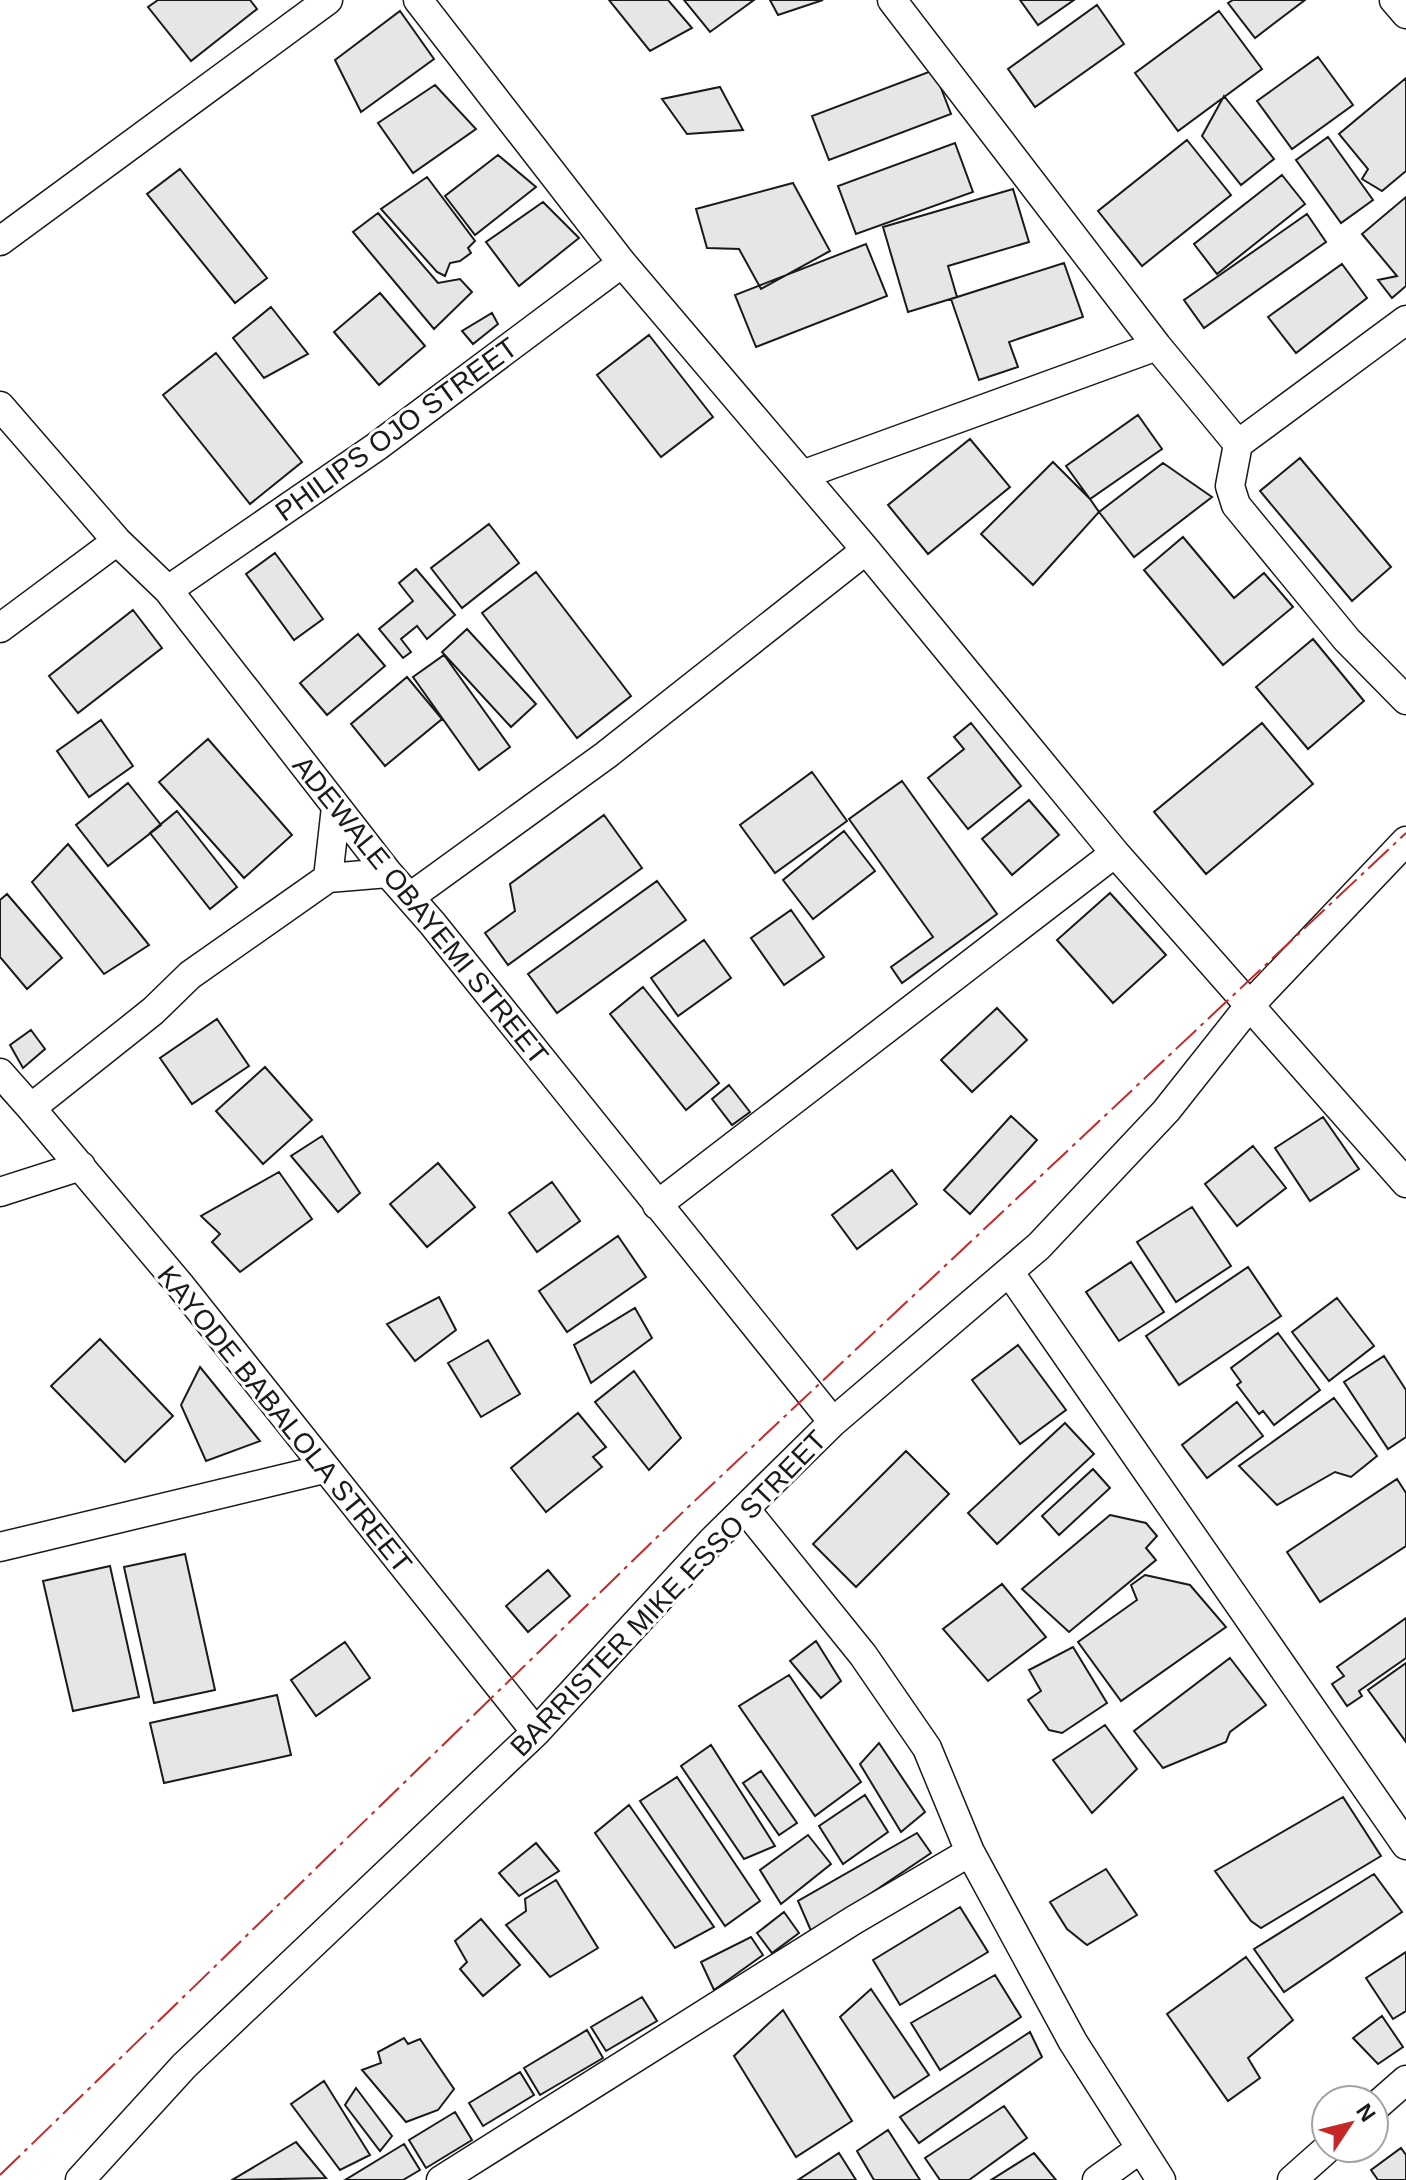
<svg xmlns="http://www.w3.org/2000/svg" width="1406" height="2180" font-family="Arial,sans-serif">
  <rect width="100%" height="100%" fill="#fff"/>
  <!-- building -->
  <path fill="#e6e6e6" stroke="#1a1a1a" stroke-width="2" d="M 158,0 L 250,0 L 257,9 L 191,61 L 148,7 Z
    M 609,0 L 668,0 L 692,28 L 650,51 Z
    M 684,0 L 754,0 L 710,32 Z
    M 770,0 L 823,0 L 778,15 Z
    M 1020,0 L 1074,0 L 1038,25 Z
    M 1233,0 L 1305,0 L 1255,38 L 1228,3 Z
    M 1097,5 L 1124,44 L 1035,107 L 1008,69 Z
    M 400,11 L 434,59 L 361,112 L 335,60 Z
    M 1219,11 L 1262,69 L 1178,131 L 1135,73 Z
    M 1318,57 L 1353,105 L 1292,149 L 1257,101 Z
    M 934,70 L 951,114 L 829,160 L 812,116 Z
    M 1406,78 L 1406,171 L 1382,191 L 1362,179 L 1368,169 L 1339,134 Z
    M 435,85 L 476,129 L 413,173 L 378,123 Z
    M 720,87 L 743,130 L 687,134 L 662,99 Z
    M 1224,96 L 1274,159 L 1241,185 L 1202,136 Z
    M 1328,137 L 1373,200 L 1341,223 L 1296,160 Z
    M 1187,140 L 1231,195 L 1142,266 L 1098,211 Z
    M 955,143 L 973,192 L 856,234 L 838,186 Z
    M 498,155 L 536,187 L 475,235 L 445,196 Z
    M 180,169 L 267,278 L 235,303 L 147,194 Z
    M 1282,175 L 1305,204 L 1217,274 L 1194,244 Z
    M 427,177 L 475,241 L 468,248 L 471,253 L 460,261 L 450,263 L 445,276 L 437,272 L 381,209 Z
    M 793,183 L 830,251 L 761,289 L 739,249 L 707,248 L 696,209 Z
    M 1013,189 L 1029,242 L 948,266 L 957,297 L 908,312 L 883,227 Z
    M 1406,197 L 1406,286 L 1392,298 L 1378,280 L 1397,276 L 1362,234 Z
    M 543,202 L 579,238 L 519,286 L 486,242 Z
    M 378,213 L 438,283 L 460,279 L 472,292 L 434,329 L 353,232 Z
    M 1307,214 L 1326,242 L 1204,328 L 1184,300 Z
    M 866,244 L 887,296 L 756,347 L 735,295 Z
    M 1064,263 L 1083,317 L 1009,342 L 1018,367 L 979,380 L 951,299 Z
    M 1342,264 L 1367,298 L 1296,353 L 1268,317 Z
    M 380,293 L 425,346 L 379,385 L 334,332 Z
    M 271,307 L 308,354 L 264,378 L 233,338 Z
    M 492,313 L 498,324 L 473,344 L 462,331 Z
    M 649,335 L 713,417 L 661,457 L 597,375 Z
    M 216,353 L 302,462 L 250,504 L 163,395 Z
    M 1138,415 L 1162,449 L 1090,499 L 1066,466 Z
    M 970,439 L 1010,487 L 928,554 L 888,505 Z
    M 1300,458 L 1391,567 L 1352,601 L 1260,491 Z
    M 1053,462 L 1090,499 L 1099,512 L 1033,585 L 981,534 Z
    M 1163,463 L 1212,497 L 1134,557 L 1099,512 Z
    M 489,524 L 519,563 L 462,608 L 431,568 Z
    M 1183,537 L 1234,598 L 1264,573 L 1293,607 L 1223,665 L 1144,570 Z
    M 275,553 L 323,619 L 294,640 L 246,574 Z
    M 416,569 L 455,615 L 427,639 L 417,626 L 401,639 L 411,652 L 403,658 L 379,629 L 413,601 L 399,583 Z
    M 536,572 L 631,696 L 577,738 L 482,613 Z
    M 133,610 L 162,648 L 78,713 L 49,676 Z
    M 467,629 L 536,704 L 511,727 L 442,652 Z
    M 358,634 L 385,666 L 327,715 L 300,683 Z
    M 1313,639 L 1364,701 L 1308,749 L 1256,687 Z
    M 444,655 L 510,747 L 479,770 L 413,677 Z
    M 407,677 L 442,719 L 385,766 L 351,724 Z
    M 101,720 L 133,766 L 89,797 L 57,751 Z
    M 971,723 L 1021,786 L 968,829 L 928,778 L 964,749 L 954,737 Z
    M 1262,723 L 1313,784 L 1206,874 L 1154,812 Z
    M 208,739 L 292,835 L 244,878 L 159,782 Z
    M 812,772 L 847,821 L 775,873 L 740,825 Z
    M 902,781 L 997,914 L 902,983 L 891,967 L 933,937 L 849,819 Z
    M 128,783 L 161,825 L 108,866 L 76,825 Z
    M 1029,800 L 1059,835 L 1012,875 L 982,839 Z
    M 177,811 L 237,887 L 210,909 L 150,833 Z
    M 604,815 L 642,868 L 508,965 L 485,933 L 515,911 L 510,884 Z
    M 844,831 L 875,871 L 813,919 L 783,880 Z
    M 68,844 L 149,945 L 104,974 L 32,882 Z
    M 657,881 L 686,920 L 557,1013 L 528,974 Z
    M 1110,893 L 1166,955 L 1113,1003 L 1057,940 Z
    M 7,894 L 62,958 L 27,989 L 0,957 L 0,900 Z
    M 791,910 L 824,957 L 784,985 L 751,938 Z
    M 704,940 L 731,978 L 678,1016 L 651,978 Z
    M 643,987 L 719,1083 L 686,1110 L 610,1014 Z
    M 997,1008 L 1027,1040 L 972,1092 L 941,1060 Z
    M 217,1019 L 249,1066 L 192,1104 L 160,1058 Z
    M 31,1030 L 45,1049 L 23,1068 L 10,1045 Z
    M 265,1067 L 312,1120 L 263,1164 L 216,1111 Z
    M 729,1085 L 750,1112 L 732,1125 L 712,1099 Z
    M 1011,1116 L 1037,1140 L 970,1214 L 944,1190 Z
    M 1323,1117 L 1359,1169 L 1310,1201 L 1275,1148 Z
    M 322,1136 L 360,1193 L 338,1212 L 291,1156 Z
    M 1253,1146 L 1286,1188 L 1237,1226 L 1205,1184 Z
    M 438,1163 L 475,1207 L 427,1247 L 390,1204 Z
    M 892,1170 L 917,1204 L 857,1249 L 832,1215 Z
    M 279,1172 L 312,1219 L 240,1272 L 212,1242 L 220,1234 L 201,1216 Z
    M 552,1182 L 580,1221 L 537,1252 L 509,1213 Z
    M 1192,1207 L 1231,1266 L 1176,1302 L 1137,1242 Z
    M 618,1236 L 646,1277 L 567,1332 L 539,1291 Z
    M 1131,1262 L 1164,1312 L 1119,1341 L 1086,1292 Z
    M 1248,1267 L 1281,1316 L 1179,1385 L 1146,1336 Z
    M 439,1297 L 456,1330 L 415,1361 L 387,1324 Z
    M 1337,1298 L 1374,1346 L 1329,1381 L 1292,1332 Z
    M 635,1308 L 652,1338 L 591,1383 L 574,1345 Z
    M 1278,1333 L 1320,1390 L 1274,1425 L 1263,1411 L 1259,1414 L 1237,1385 L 1241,1382 L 1231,1368 Z
    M 100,1339 L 173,1416 L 125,1462 L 51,1386 Z
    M 488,1340 L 520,1394 L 481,1417 L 448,1363 Z
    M 1018,1345 L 1066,1410 L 1020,1444 L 972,1380 Z
    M 1384,1356 L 1406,1390 L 1406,1437 L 1388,1449 L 1344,1382 Z
    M 200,1367 L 260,1441 L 206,1461 L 181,1405 Z
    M 634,1371 L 681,1438 L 649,1470 L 595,1402 Z
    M 1334,1398 L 1377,1456 L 1351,1477 L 1335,1472 L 1277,1505 L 1239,1466 Z
    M 1237,1402 L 1263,1436 L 1207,1478 L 1182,1445 Z
    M 578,1413 L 606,1447 L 593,1457 L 602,1467 L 546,1512 L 511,1468 Z
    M 1065,1423 L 1094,1454 L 997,1544 L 968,1513 Z
    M 906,1451 L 949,1494 L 856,1587 L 813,1544 Z
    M 1093,1469 L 1110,1488 L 1059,1535 L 1042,1516 Z
    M 1397,1479 L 1406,1493 L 1406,1546 L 1320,1602 L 1287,1552 Z
    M 1110,1515 L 1146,1523 L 1157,1536 L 1146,1548 L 1156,1560 L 1069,1632 L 1022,1589 Z
    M 185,1554 L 215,1690 L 154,1703 L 124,1567 Z
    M 110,1566 L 139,1697 L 73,1711 L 43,1581 Z
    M 548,1570 L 570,1596 L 528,1632 L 506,1606 Z
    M 1145,1575 L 1190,1585 L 1226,1627 L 1121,1701 L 1078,1642 L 1137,1600 L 1131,1585 Z
    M 1002,1584 L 1046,1637 L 988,1681 L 943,1629 Z
    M 1406,1618 L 1406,1658 L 1359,1691 L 1362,1696 L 1347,1706 L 1332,1684 L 1344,1676 L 1337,1667 Z
    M 816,1641 L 841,1681 L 821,1698 L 790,1661 Z
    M 345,1642 L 370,1678 L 316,1716 L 291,1680 Z
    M 1073,1647 L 1107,1703 L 1062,1733 L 1049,1730 L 1028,1700 L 1041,1691 L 1029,1670 Z
    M 1230,1658 L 1266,1705 L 1230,1732 L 1226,1742 L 1163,1768 L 1134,1731 Z
    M 1406,1663 L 1406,1742 L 1368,1690 Z
    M 789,1675 L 861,1782 L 815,1816 L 739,1706 Z
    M 277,1695 L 291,1755 L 164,1783 L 150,1723 Z
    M 1105,1725 L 1137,1769 L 1092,1813 L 1053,1760 Z
    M 879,1743 L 925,1812 L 901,1832 L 860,1764 Z
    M 711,1745 L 775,1846 L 744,1859 L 681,1766 Z
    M 761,1771 L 797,1823 L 779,1835 L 743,1783 Z
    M 677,1777 L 760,1901 L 725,1926 L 640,1801 Z
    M 865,1795 L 888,1832 L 843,1864 L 819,1826 Z
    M 1343,1797 L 1381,1856 L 1261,1928 L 1251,1921 L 1215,1871 Z
    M 629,1805 L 714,1927 L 675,1948 L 595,1833 Z
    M 917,1833 L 931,1853 L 812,1933 L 798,1901 Z
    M 808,1835 L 831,1864 L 781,1904 L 760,1870 Z
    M 536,1843 L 559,1871 L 519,1896 L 499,1873 Z
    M 1106,1869 L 1137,1915 L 1087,1945 L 1067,1929 L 1050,1902 Z
    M 1374,1874 L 1402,1912 L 1284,1992 L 1254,1949 Z
    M 556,1880 L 598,1948 L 550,1977 L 506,1925 L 526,1911 L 525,1899 Z
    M 960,1907 L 988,1952 L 900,2005 L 873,1960 Z
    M 784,1912 L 799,1933 L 772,1953 L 757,1933 Z
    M 481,1919 L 520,1965 L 483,1996 L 460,1969 L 467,1962 L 455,1941 Z
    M 751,1937 L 763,1955 L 714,1990 L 701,1962 Z
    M 1406,1952 L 1406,2011 L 1393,2019 L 1366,1978 Z
    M 1246,1957 L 1293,2020 L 1248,2058 L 1260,2078 L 1228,2101 L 1167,2014 Z
    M 995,1975 L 1021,2017 L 940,2070 L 911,2023 Z
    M 871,1989 L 929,2075 L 894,2098 L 840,2017 Z
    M 642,1997 L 657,2021 L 606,2051 L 591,2027 Z
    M 783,2010 L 852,2121 L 796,2157 L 734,2056 Z
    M 1382,2016 L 1403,2047 L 1378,2064 L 1353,2038 Z
    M 587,2030 L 603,2058 L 540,2095 L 524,2068 Z
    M 1030,2032 L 1042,2057 L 919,2143 L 900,2117 Z
    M 404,2038 L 408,2044 L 420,2039 L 454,2089 L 438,2110 L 406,2122 L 362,2070 L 381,2063 L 378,2052 Z
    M 520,2072 L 534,2095 L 483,2126 L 469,2103 Z
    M 324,2081 L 370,2155 L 340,2170 L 291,2104 Z
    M 356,2088 L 392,2136 L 380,2151 L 345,2105 Z
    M 1004,2106 L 1027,2138 L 969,2180 L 940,2180 L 925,2158 Z
    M 455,2112 L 472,2140 L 426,2168 L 409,2140 Z
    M 888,2130 L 920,2180 L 874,2180 L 857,2151 Z
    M 296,2142 L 326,2178 L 232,2180 Z
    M 404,2144 L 420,2170 L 403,2180 L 345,2180 Z
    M 1401,2148 L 1406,2155 L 1406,2180 L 1378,2180 L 1371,2170 Z
    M 839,2153 L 856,2180 L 798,2180 Z
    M 1034,2153 L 1056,2180 L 991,2180 Z"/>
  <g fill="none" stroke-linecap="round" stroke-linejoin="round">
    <!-- street casing -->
    <g stroke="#1a1a1a" stroke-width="31">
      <path id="street" d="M 418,0 L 622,263 L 866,550 L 1115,853 L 1406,1183
        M 892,0 L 1157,346 L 1238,444 L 1230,486 L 1236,505 L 1347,640 L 1406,700
        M 1394,0 L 1406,14
        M 0,241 L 328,0
        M 0,406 L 117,541 L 168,590 L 388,873 L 432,923 L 833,1422
        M 1238,444 L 1406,320
        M 802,475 L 1157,346
        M 168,590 L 376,447 L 622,263
        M 0,628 L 117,541
        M 388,873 L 328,878 L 190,975 L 153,1011 L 31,1108 L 180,1285 L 536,1732
        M 328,878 L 336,807
        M 410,897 L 606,755 L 866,550
        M 0,1073 L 31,1108
        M 0,1192 L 81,1166
        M 657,1205 L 1115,853
        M 1010,1273 L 1406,1845
        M 746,1510 L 863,1655 L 927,1748 L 970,1852 L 1073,2042 L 1161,2180
        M 0,1547 L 324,1469
        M 1374,2108 L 1406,2080
        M 80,2180 L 184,2066 L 536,1732 L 712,1541 L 833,1422 L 1039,1246 L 1166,1111 L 1250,1005 L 1406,841
        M 441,2180 L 854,1920 L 970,1852
        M 1097,2180 L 1140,2149
        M 1292,2180 L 1328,2148"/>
    </g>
    <!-- street -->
    <use href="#street" stroke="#fff" stroke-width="28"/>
    <!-- power -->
    <path stroke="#c62828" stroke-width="2" stroke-dasharray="28 6 4 6" stroke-linecap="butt" d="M 0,2175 L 685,1510 L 1406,833"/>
  </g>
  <g text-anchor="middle" stroke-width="6" stroke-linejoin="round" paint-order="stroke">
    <!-- street labels -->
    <g font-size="28" fill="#1a1a1a" stroke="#fff">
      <text transform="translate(396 429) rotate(-36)" y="10">PHILIPS OJO STREET</text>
      <text transform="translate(421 910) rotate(51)" y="10">ADEWALE OBAYEMI STREET</text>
      <text transform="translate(285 1419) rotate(51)" y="10">KAYODE BABALOLA STREET</text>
      <text transform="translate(668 1593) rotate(-46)" y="10">BARRISTER MIKE ESSO STREET</text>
    </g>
  </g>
  <!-- north arrow -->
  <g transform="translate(1350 2124) rotate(55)"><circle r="38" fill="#ffffff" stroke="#a3a3a3" stroke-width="2"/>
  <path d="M0-6L14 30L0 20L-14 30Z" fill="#c62828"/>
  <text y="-12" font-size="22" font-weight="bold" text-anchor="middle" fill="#1a1a1a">N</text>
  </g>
</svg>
